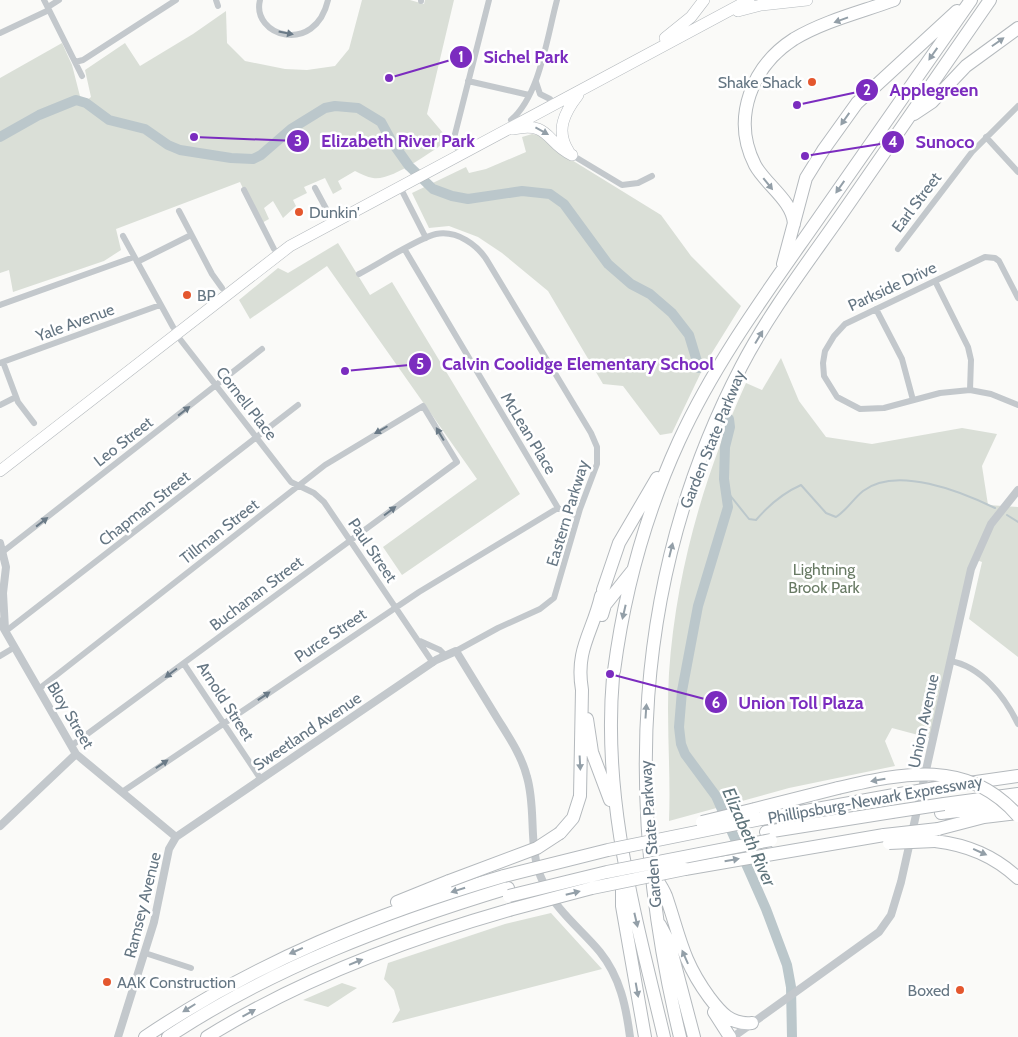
<svg xmlns="http://www.w3.org/2000/svg" width="1018" height="1037" font-family="Cabin,sans-serif">
  <rect width="100%" height="100%" fill="#fafaf8"/>
  <!-- green -->
  <path fill="#dadfd7" d="M 362,0 L 410,0 L 424,4 L 425,0 L 454,0 L 427,114 L 449,140 C 433,150 391,182 373,178 C 367,177 361,174 355,171 L 338,181 L 342,189 L 333,194 L 325,178 L 304,187 L 307,193 L 293,200 L 296,206 L 283,218 L 273,201 L 264,208 L 269,219 L 260,224 L 240,182 L 116,229 L 121,250 L 104,261 L 13,292 L 9,270 L 0,273 L 0,78 L 62,43 L 72,65 L 82,104 L 91,97 L 85,70 L 125,43 L 140,66 L 193,34 L 226,11 L 227,43 L 245,61 L 285,69 L 307,70 L 335,66 L 349,49 Z
    M 532,134 L 544,136 L 562,154 L 661,215 L 691,256 L 741,306 L 705,364 L 672,433 L 660,435 L 623,386 L 603,384 L 548,291 L 502,253 L 478,237 L 449,226 L 429,228 L 412,193 L 466,167 L 469,173 L 486,169 L 526,152 L 522,137 Z
    M 338,243 L 370,295 L 392,282 L 520,494 L 402,575 L 383,547 L 477,479 L 327,266 L 250,319 L 239,300 L 278,268 L 288,273 Z
    M 781,358 L 799,401 L 826,437 L 872,444 L 962,428 L 997,434 L 982,466 L 988,505 L 1018,507 L 1018,657 L 969,619 L 982,562 L 974,559 L 933,739 L 892,728 L 885,741 L 895,766 L 789,788 L 669,821 C 671,772 666,722 669,673 C 676,572 704,475 746,383 L 762,390 Z
    M 551,913 L 602,969 L 392,1023 L 400,1010 L 394,990 L 384,979 L 388,963 L 505,924 Z
    M 342,983 L 357,988 L 328,1007 L 303,1000 Z"/>
  <g fill="none" stroke-linecap="round" stroke-linejoin="round">
    <!-- stream -->
    <path stroke="#bbc7cb" stroke-width="2" d="M 725,489 L 749,519 L 756,520 C 768,506 783,493 801,485 L 826,513 L 836,517 C 847,510 853,499 863,491 C 896,465 962,492 995,508
      M 1007,515 L 1018,522"/>
    <!-- river -->
    <path stroke="#bbc7cb" stroke-width="10" d="M 0,137 L 39,115 L 76,100 L 86,103 L 109,120 L 145,129 L 168,145 L 180,150 L 231,158 L 253,159 L 261,155 L 291,129 L 325,108 L 335,106 L 358,108 L 381,122 L 392,142 L 409,166 L 433,189 L 452,196 L 468,199 L 522,191 L 550,194 L 564,204 L 608,264 L 631,284 L 650,294 L 672,313 L 689,335 L 699,368
      M 729,419 L 730,427 L 725,447 L 724,479 L 728,507 L 698,606 L 682,691 L 679,727 L 681,744 L 685,754 L 716,796 L 766,909 L 787,965 L 791,987 L 792,1037"/>
    <!-- trunk casing -->
    <g stroke="#b4b9bd" stroke-width="12">
      <path id="trunk" d="M 738,11 L 761,5 L 807,0
        M 665,38 L 691,17 L 704,0
        M 514,129 C 550,121 546,143 572,155
        M 569,152 C 555,131 564,113 578,95
        M 0,471 L 290,246 L 749,0"/>
    </g>
    <!-- motorway casing -->
    <g stroke="#b4b9bd" stroke-width="14">
      <path id="motorway" d="M 914,114 L 932,102 L 966,66 L 1018,28
        M 794,224 C 793,201 765,184 755,165 C 731,118 752,66 794,39 C 824,21 861,12 894,0
        M 783,264 L 806,178 L 824,149 L 857,103 L 957,11
        M 603,590 L 619,543 L 657,478
        M 602,615 L 605,605 L 633,570
        M 614,671 C 624,594 646,513 679,441 C 717,358 773,284 825,209 C 874,139 922,70 971,0
        M 613,677 C 602,801 636,918 664,1037
        M 587,719 L 592,752 L 610,800
        M 948,786 L 1018,776
        M 944,804 L 1018,794
        M 755,809 L 838,788
        M 941,813 L 1018,804
        M 761,819 L 894,795
        M 938,829 L 984,817 L 1018,813
        M 766,832 L 892,812
        M 560,833 L 573,818 L 580,796 L 582,690 C 575,649 593,632 601,596
        M 935,841 C 968,845 994,856 1018,878
        M 685,869 L 884,835
        M 652,872 C 657,880 663,888 666,896 C 680,937 682,960 709,997 C 721,1013 731,1025 752,1023
        M 622,880 L 622,906 L 645,1037
        M 397,902 L 449,881
        M 660,925 L 669,942 L 694,1037
        M 714,1012 L 730,1037
        M 145,1037 C 256,962 377,913 504,876
        M 168,1037 C 272,968 389,924 508,888
        M 207,1037 C 300,979 404,940 509,910
        M 680,1037 C 625,807 630,581 741,367 C 769,313 806,265 841,215 C 891,143 940,71 990,0"/>
    </g>
    <!-- minor -->
    <path stroke="#c3c8cc" stroke-width="6" d="M 44,0 L 82,76
      M 216,0 L 218,6
      M 260,0 C 251,36 315,56 328,0
      M 421,1 L 421,0
      M 48,7 L 59,0
      M 0,33 L 49,10
      M 75,62 L 83,60 L 176,0
      M 468,81 L 529,95
      M 536,82 L 540,94 L 550,99
      M 511,120 C 540,95 547,37 557,0
      M 986,137 L 1018,172
      M 457,148 L 454,138 L 489,0
      M 572,155 L 622,185 L 638,183 L 652,176
      M 400,187 L 426,238
      M 315,188 L 330,216
      M 244,190 L 274,249
      M 179,211 L 212,274 L 222,288
      M 123,236 L 173,327
      M 898,249 L 972,152 L 1018,106
      M 405,250 L 558,508 L 578,516
      M 137,262 L 191,235
      M 359,274 C 377,265 418,238 436,234 C 457,230 478,245 488,262 L 591,433 L 597,447 L 597,464 L 580,509 L 554,598 L 540,609 L 498,628 L 456,651
      M 935,281 L 968,347 L 971,360 L 970,390
      M 1018,298 L 999,261 L 995,258 L 985,257 L 845,324 L 834,336 L 825,351 L 823,363 L 824,376 L 837,397 L 860,409 L 884,408 L 940,393 L 970,390 L 991,394 L 1018,405
      M 0,305 L 134,257
      M 876,309 L 902,359 L 913,400
      M 176,334 L 291,482 L 314,493 L 324,502 L 433,663
      M 3,362 L 18,402 L 34,423
      M 0,363 L 160,305
      M 0,405 L 16,397
      M 0,554 L 262,349
      M 6,631 L 298,405
      M 420,641 L 440,650 L 446,656
      M 0,656 L 15,647
      M 950,661 C 981,666 1005,697 1018,724
      M 184,664 L 260,778
      M 40,688 L 325,465 L 423,406 L 457,462 L 71,746
      M 122,792 L 419,592 L 558,508
      M 145,953 L 191,968"/>
    <!-- tertiary -->
    <path stroke="#c3c8cc" stroke-width="8" d="M 0,543 L 6,567 L 3,593 L 5,629
      M 0,622 L 76,754 L 176,837
      M 0,826 L 76,754
      M 118,1037 L 154,922 L 169,849 L 176,837 L 436,660 L 456,651 C 469,672 481,692 494,713 C 506,733 521,753 527,777 C 537,811 527,849 543,882 C 556,911 580,928 600,952 C 620,977 626,1006 630,1037
      M 733,1037 L 879,932 L 891,915 L 901,882 L 971,569 L 991,524 L 1018,490"/>
    <!-- trunk -->
    <use href="#trunk" stroke="#fff" stroke-width="11"/>
    <!-- motorway -->
    <use href="#motorway" stroke="#fff" stroke-width="12"/>
    <!-- motorway-bridge casing -->
    <g stroke="#b4b9bd" stroke-width="14" stroke-linecap="butt">
      <path id="motorway-bridge" d="M 838,788 C 903,773 968,758 1018,816
        M 894,795 L 948,786
        M 892,812 L 944,804
        M 702,822 L 755,809
        M 884,835 L 938,829
        M 889,843 L 935,841
        M 504,876 L 608,850 L 761,819
        M 449,881 L 537,848 L 560,833
        M 509,896 L 607,872 L 771,840
        M 509,910 L 592,888 L 685,869"/>
    </g>
    <!-- motorway-bridge -->
    <use href="#motorway-bridge" stroke="#fff" stroke-width="12"/>
  </g>
  <!-- one-way arrows -->
  <defs><path id="oneway-solid" d="M-6-.8H1V-3.2L6.5 0L1 3.2V.8H-6Z" transform="scale(1.25)"/></defs>
  <g fill="#939fa8">
    <use href="#oneway-solid" transform="translate(841 20) rotate(160)"/>
    <use href="#oneway-solid" transform="translate(998 42) rotate(-35)"/>
    <use href="#oneway-solid" transform="translate(933 54) rotate(125)"/>
    <use href="#oneway-solid" transform="translate(845 119) rotate(125)"/>
    <use href="#oneway-solid" transform="translate(542 131) rotate(29)"/>
    <use href="#oneway-solid" transform="translate(768 184) rotate(51)"/>
    <use href="#oneway-solid" transform="translate(840 187) rotate(125)"/>
    <use href="#oneway-solid" transform="translate(759 337) rotate(-59)"/>
    <use href="#oneway-solid" transform="translate(671 550) rotate(-76)"/>
    <use href="#oneway-solid" transform="translate(624 612) rotate(103)"/>
    <use href="#oneway-solid" transform="translate(646 711) rotate(-86)"/>
    <use href="#oneway-solid" transform="translate(580 763) rotate(87)"/>
    <use href="#oneway-solid" transform="translate(878 780) rotate(170)"/>
    <use href="#oneway-solid" transform="translate(980 852) rotate(24)"/>
    <use href="#oneway-solid" transform="translate(732 860) rotate(-10)"/>
    <use href="#oneway-solid" transform="translate(458 890) rotate(162)"/>
    <use href="#oneway-solid" transform="translate(573 893) rotate(-14)"/>
    <use href="#oneway-solid" transform="translate(636 920) rotate(77)"/>
    <use href="#oneway-solid" transform="translate(296 951) rotate(156)"/>
    <use href="#oneway-solid" transform="translate(685 957) rotate(-114)"/>
    <use href="#oneway-solid" transform="translate(356 962) rotate(-22)"/>
    <use href="#oneway-solid" transform="translate(637 990) rotate(80)"/>
    <use href="#oneway-solid" transform="translate(189 1008) rotate(148)"/>
    <use href="#oneway-solid" transform="translate(249 1013) rotate(-29)"/>
  </g>
  <g fill="#6a7a87">
    <use href="#oneway-solid" transform="translate(286 33) rotate(11)"/>
    <use href="#oneway-solid" transform="translate(184 411) rotate(-38)"/>
    <use href="#oneway-solid" transform="translate(381 430) rotate(150)"/>
    <use href="#oneway-solid" transform="translate(440 434) rotate(-121)"/>
    <use href="#oneway-solid" transform="translate(390 511) rotate(-37)"/>
    <use href="#oneway-solid" transform="translate(42 522) rotate(-38)"/>
    <use href="#oneway-solid" transform="translate(171 673) rotate(143)"/>
    <use href="#oneway-solid" transform="translate(264 696) rotate(-34)"/>
    <use href="#oneway-solid" transform="translate(162 764) rotate(-34)"/>
  </g>
  <!-- markers -->
  <g fill="#e4572e" stroke="#fff" stroke-width="2">
    <circle cx="812" cy="82" r="5"/>
    <circle cx="299" cy="212" r="5"/>
    <circle cx="187" cy="295" r="5"/>
    <circle cx="107" cy="982" r="5"/>
    <circle cx="960" cy="990" r="5"/>
  </g>
  <g text-anchor="middle" stroke-width="5" stroke-linejoin="round" paint-order="stroke">
    <!-- poi labels -->
    <g font-size="16" fill="#657683" stroke="#fff" text-anchor="start">
      <text x="802" y="88" text-anchor="end">Shake Shack</text>
      <text x="309" y="218">Dunkin'</text>
      <text x="197" y="301">BP</text>
      <text x="117" y="988">AAK Construction</text>
      <text x="950" y="996" text-anchor="end">Boxed</text>
    </g>
    <!-- street labels -->
    <g font-size="16" fill="#657683" stroke="#fff">
      <text transform="translate(916 202) rotate(-53)" y="6">Earl Street</text>
      <text transform="translate(892 286) rotate(-25)" y="6">Parkside Drive</text>
      <text transform="translate(75 322) rotate(-20)" y="6">Yale Avenue</text>
      <text transform="translate(247 403) rotate(52)" y="6">Cornell Place</text>
      <text transform="translate(529 433) rotate(59)" y="6">McLean Place</text>
      <text transform="translate(712 439) rotate(-68)" y="6">Garden State Parkway</text>
      <text transform="translate(123 441) rotate(-38)" y="6">Leo Street</text>
      <text transform="translate(144 508) rotate(-38)" y="6">Chapman Street</text>
      <text transform="translate(567 513) rotate(-73)" y="6">Eastern Parkway</text>
      <text transform="translate(219 531) rotate(-38)" y="6">Tillman Street</text>
      <text transform="translate(373 550) rotate(56)" y="6">Paul Street</text>
      <text transform="translate(256 593) rotate(-37)" y="6">Buchanan Street</text>
      <text transform="translate(330 635) rotate(-34)" y="6">Purce Street</text>
      <text transform="translate(226 701) rotate(57)" y="6">Arnold Street</text>
      <text transform="translate(71 715) rotate(59)" y="6">Bloy Street</text>
      <text transform="translate(923 721) rotate(-78)" y="6">Union Avenue</text>
      <text transform="translate(307 731) rotate(-34)" y="6">Sweetland Avenue</text>
      <text transform="translate(875 799) rotate(-10)" y="6">Phillipsburg-Newark Expressway</text>
      <text transform="translate(650 834) rotate(-94)" y="6">Garden State Parkway</text>
      <text transform="translate(142 905) rotate(-76)" y="6">Ramsey Avenue</text>
    </g>
    <!-- park labels -->
    <g font-size="16" fill="#687a64" stroke="#fff">
      <text x="824" y="575">Lightning<tspan x="824" dy="18">Brook Park</tspan></text>
    </g>
    <!-- water labels -->
    <g font-size="18" font-style="italic" fill="#60757c" stroke="#fff">
      <text transform="translate(749 837) rotate(66)" y="6">Elizabeth River</text>
    </g>
  </g>
  <!-- callouts -->
  <path fill="none" stroke="#7b2cbf" stroke-width="2" d="M389 78L461 57M797 105L867 90M194 137L298 141M805 156L893 142M345 371L420 364M610 674L716 702"/>
  <g fill="#7b2cbf" stroke="#fff" stroke-width="2">
    <circle cx="389" cy="78" r="5"/>
    <circle cx="797" cy="105" r="5"/>
    <circle cx="194" cy="137" r="5"/>
    <circle cx="805" cy="156" r="5"/>
    <circle cx="345" cy="371" r="5"/>
    <circle cx="610" cy="674" r="5"/>
    <circle cx="461" cy="57" r="12"/>
    <circle cx="867" cy="90" r="12"/>
    <circle cx="298" cy="141" r="12"/>
    <circle cx="893" cy="142" r="12"/>
    <circle cx="420" cy="364" r="12"/>
    <circle cx="716" cy="702" r="12"/>
  </g>
  <g font-size="15" text-anchor="middle" font-weight="bold" fill="#fff">
    <text x="461" y="62">1</text>
    <text x="867" y="95">2</text>
    <text x="298" y="146">3</text>
    <text x="893" y="147">4</text>
    <text x="420" y="369">5</text>
    <text x="716" y="708">6</text>
  </g>
  <g font-size="18" text-anchor="middle" font-weight="bold" fill="#7b2cbf" stroke="#fff" stroke-width="5" stroke-linejoin="round" paint-order="stroke">
    <text x="526" y="63">Sichel Park</text>
    <text x="934" y="96">Applegreen</text>
    <text x="398" y="147">Elizabeth River Park</text>
    <text x="945" y="148">Sunoco</text>
    <text x="578" y="370">Calvin Coolidge Elementary School</text>
    <text x="801" y="709">Union Toll Plaza</text>
  </g>
</svg>
